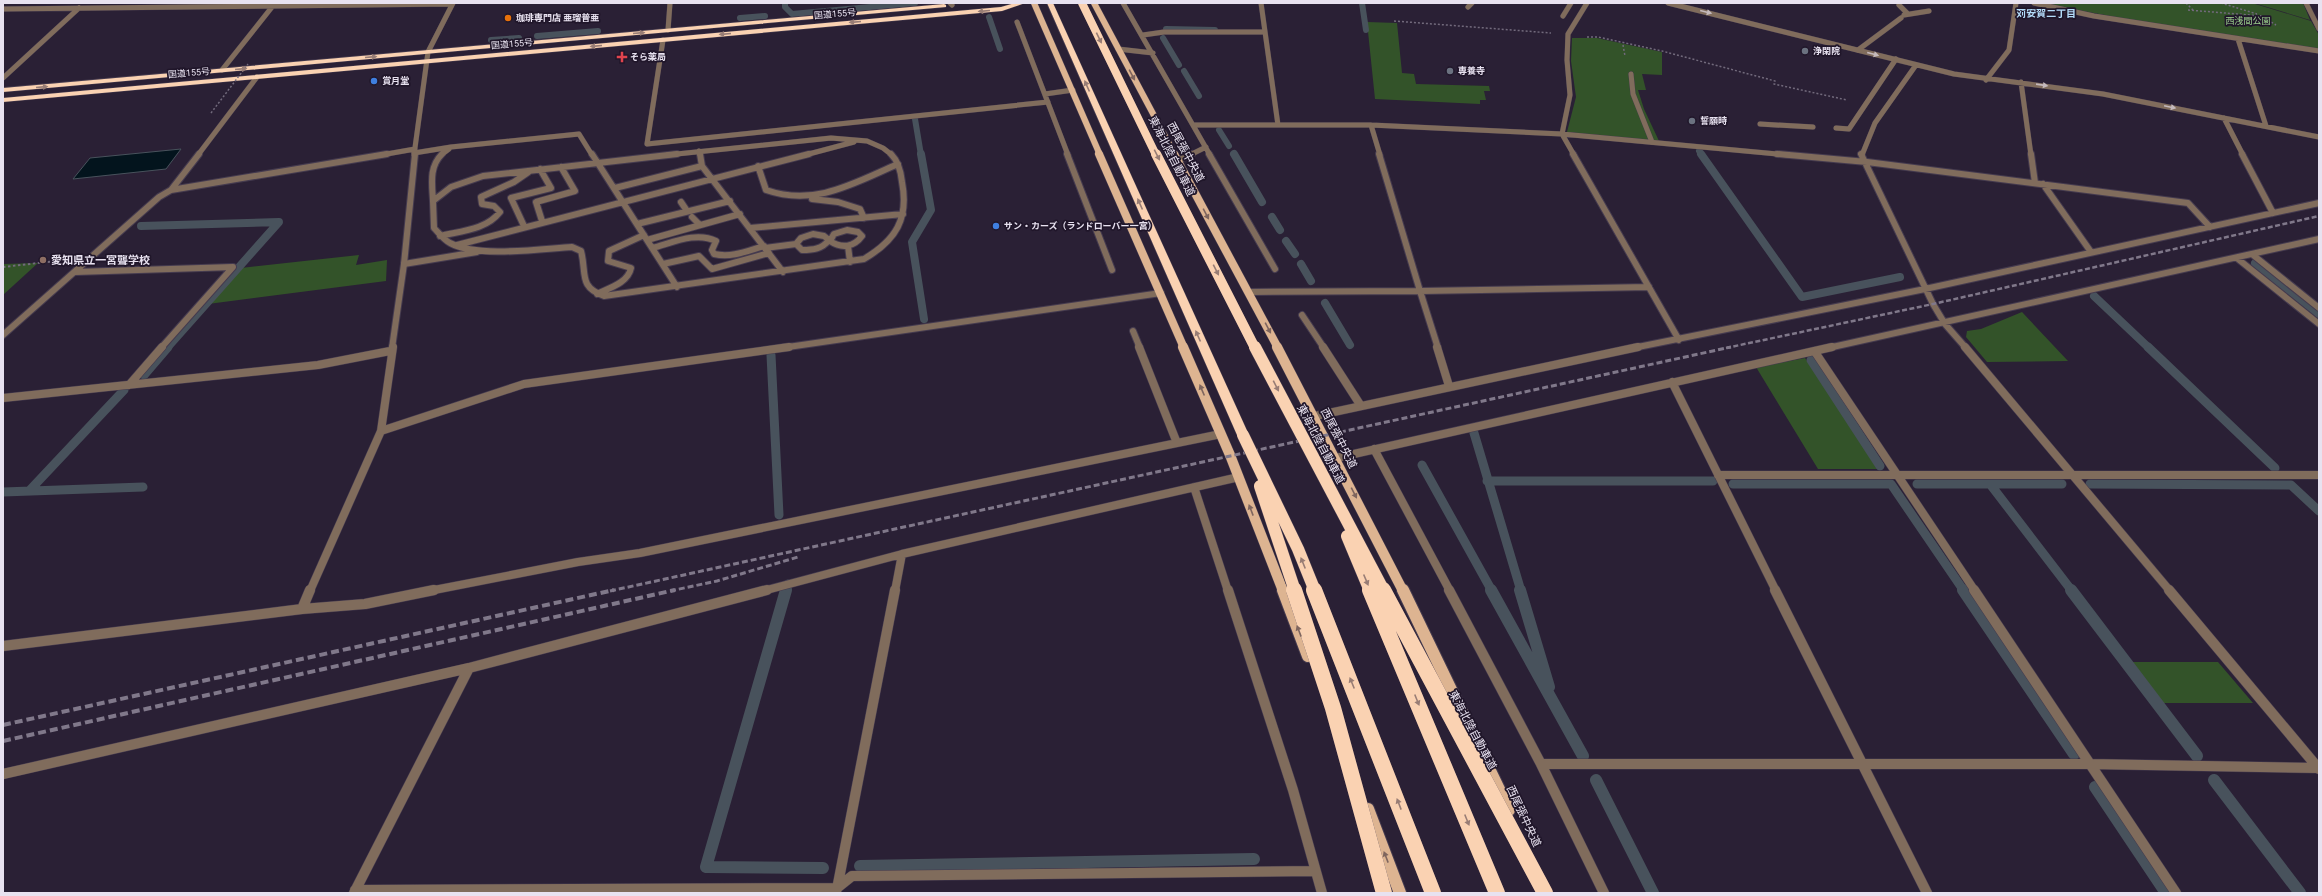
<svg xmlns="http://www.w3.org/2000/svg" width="2322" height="896" font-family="Roboto,'Noto Sans JP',sans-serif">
  <rect width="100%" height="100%" fill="#2a2035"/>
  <!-- green -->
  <path fill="#335329" d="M 2039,3 L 2252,3 L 2311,21 L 2319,35 L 2319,49 L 2154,24 Z
    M 2254,3 L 2303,3 L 2310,20 Z
    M 1367,22 L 1397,23 L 1402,73 L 1414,74 L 1416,84 L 1489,86 L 1490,91 L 1484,91 L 1486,100 L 1480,100 L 1480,104 L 1375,99 Z
    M 1572,38 L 1597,38 L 1662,52 L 1662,75 L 1642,74 L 1646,90 L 1638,90 L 1644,109 L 1659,141 L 1567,132 L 1576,97 L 1571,61 Z
    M 359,255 L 356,265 L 387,260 L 386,281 L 208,304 L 241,268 Z
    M 38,263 L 3,295 L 3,264 Z
    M 2022,312 L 2068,361 L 1987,362 L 1966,337 L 1967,331 L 1981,329 Z
    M 1805,358 L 1879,469 L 1818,469 L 1756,367 Z
    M 2128,662 L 2218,662 L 2253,703 L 2159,703 Z"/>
  <!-- water -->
  <path fill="#03141d" stroke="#48525c" d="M 181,149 L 166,169 L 73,179 L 90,158 Z"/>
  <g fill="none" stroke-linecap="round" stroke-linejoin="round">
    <!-- stream-far3 -->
    <path stroke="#48525c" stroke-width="6" d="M 785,3 L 785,7 L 792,14 L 915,3
      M 1362,3 L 1366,30
      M 989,17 L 1000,49
      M 740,18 L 765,16
      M 1166,29 L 1215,30
      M 537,36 L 598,31
      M 1163,38 L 1179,65
      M 491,40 L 519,38
      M 1184,71 L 1199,96
      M 915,119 L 921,155
      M 1219,130 L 1229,146
      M 1699,151 L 1702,155"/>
    <!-- stream-far2 -->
    <path stroke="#48525c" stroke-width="8" d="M 921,154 L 931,210 L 912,242 L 924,319
      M 1234,154 L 1262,202
      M 1701,154 L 1802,297 L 1900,277
      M 1272,217 L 1280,230
      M 141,226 L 279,222 L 167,348
      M 1286,241 L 1295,254
      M 2255,263 L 2319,314
      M 1301,264 L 1311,281
      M 2094,296 L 2149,348
      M 1325,303 L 1350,345"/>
    <!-- stream-far1 -->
    <path stroke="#48525c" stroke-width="9" d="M 2148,347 L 2275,468
      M 771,355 L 779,515
      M 1811,360 L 1880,466
      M 144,375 L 168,347
      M 1474,433 L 1521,591
      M 1422,465 L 1492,591
      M 1487,481 L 1713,481
      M 1733,484 L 1891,484 L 1964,591
      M 1917,484 L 2062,484
      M 1990,484 L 2072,591
      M 2090,484 L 2291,485 L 2319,511
      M 29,491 L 124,390
      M 3,492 L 143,487
      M 786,591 L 788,584"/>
    <!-- stream -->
    <path stroke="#48525c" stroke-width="12" d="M 786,590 L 706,867 L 823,868
      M 1491,590 L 1583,756
      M 1520,590 L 1549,687
      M 1963,590 L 2074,754
      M 2071,590 L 2197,756
      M 1596,780 L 1653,893
      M 2214,780 L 2300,893
      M 2095,787 L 2166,893
      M 860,866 L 1254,859"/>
    <!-- lane-far1 casing -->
    <g stroke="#453b4f" stroke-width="5.5">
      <path id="lane-far1" d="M 950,3 L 952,5
        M 1899,5 L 1907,13
        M 1468,7 L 1472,3
        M 1904,15 L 1929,11
        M 1563,16 L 1571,3
        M 668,30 L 670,3
        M 1858,50 L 1901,18
        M 1631,74 L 1633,94 L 1652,142
        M 1760,124 L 1813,127
        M 1836,128 L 1849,129 L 1896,59
        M 699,151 L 700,155
        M 414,153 L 451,147 L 579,134 L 592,155
        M 441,155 L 449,149
        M 667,155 L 831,138 L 867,141 L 883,148 L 892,155
        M 805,155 L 854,142"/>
    </g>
    <!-- lane casing -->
    <g stroke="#453b4f" stroke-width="8">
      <path id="lane" d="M 592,154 L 677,287
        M 677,154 L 483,176 L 451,187 L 433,201 L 434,228 C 439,233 443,239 450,243 C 478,258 540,249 572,247 L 581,251 C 587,273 578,287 604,296 L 864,259 C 896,240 909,219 902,182 C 901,172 898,161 891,154
        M 700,154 L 702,166 L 783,272
        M 758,166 L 766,190 C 815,207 854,183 898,164
        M 615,188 L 702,166
        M 812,199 L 838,202 L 860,209 L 864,218
        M 433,201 C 432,183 429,167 442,154
        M 681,202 L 687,211
        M 692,217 L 700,225
        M 542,221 L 536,202 L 575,191 L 561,167
        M 637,224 L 730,201
        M 524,226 L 511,198 L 551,188 L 540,169
        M 750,228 L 903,214
        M 847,230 L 858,232 L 862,236 C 854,247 842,249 830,241 L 834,234 Z
        M 813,234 L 824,236 L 829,240 C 822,249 813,250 802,250 L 796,244 L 801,238 Z
        M 440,236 C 461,231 486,230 500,212 L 494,206 L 482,204 L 481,197 L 514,182 L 530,171
        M 647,240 L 740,214
        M 457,245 L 809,154
        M 848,246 L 850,262
        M 652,248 C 672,243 696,231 716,241 L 712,250 L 714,254 C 732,258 747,251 764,246
        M 765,248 L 796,244
        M 404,264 L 477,252
        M 663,264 L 699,256 L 712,269 L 769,253
        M 597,294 C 609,288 628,283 631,268 L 608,261 L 609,251 L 644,235"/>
    </g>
    <!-- street-far3 casing -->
    <g stroke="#453b4f" stroke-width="5.5">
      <path id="street-far3" d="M 1123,3 L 1210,155
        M 1261,3 L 1278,125
        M 1668,3 L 1954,74 L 2103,94 L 2319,137
        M 2034,3 L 2094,16 L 2319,51
        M 2306,3 L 2319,29
        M 3,9 L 452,4
        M 1017,22 L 1068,155
        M 1143,35 L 1164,32 L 1265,32
        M 2238,39 L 2266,126
        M 663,40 L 647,144 L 1048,102
        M 1118,49 L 1153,53
        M 222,70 L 272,7
        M 3,78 L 79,8
        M 1986,80 L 2009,50 L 2016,3
        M 2021,82 L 2031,155
        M 1045,94 L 1073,90
        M 2224,118 L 2243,155
        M 1194,125 L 1371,125 L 1562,134 L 1788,155
        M 1371,125 L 1380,155
        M 198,155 L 257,77
        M 381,155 L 415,149
        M 414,155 L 428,52 L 453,3
        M 1190,155 L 1206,147
        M 1574,155 L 1562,134 L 1570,95 L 1567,60 L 1568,34 L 1587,3
        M 1862,155 L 1875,123 L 1916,65"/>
    </g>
    <!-- street-far2 casing -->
    <g stroke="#453b4f" stroke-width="8">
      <path id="street-far2" d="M 1067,154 L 1112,270
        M 1209,154 L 1275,269
        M 1379,154 L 1420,291 L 1649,287
        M 1573,154 L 1679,340
        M 1777,154 L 1867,162 L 2188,203 L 2210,227
        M 1861,154 L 1933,304 L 1945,324 L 1966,348
        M 2031,154 L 2035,183
        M 2242,154 L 2273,213
        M 1177,161 L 1192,154
        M 2043,184 L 2091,252
        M 171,190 L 387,154
        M 2253,255 L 2319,308
        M 2238,259 L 2319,324
        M 75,272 L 233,267 L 161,348
        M 1248,292 L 1420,291 L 1438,348
        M 1302,315 L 1324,348
        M 1133,331 L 1140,348
        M 3,335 L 159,197 L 171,190 L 199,154
        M 392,348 L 404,264 L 415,154
        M 781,348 L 1161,293
        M 1633,348 L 1925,289 L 2319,203
        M 1828,348 L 2319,239"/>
    </g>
    <!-- street-far1 casing -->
    <g stroke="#453b4f" stroke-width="9">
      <path id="street-far1" d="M 1139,347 L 1177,443
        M 1323,347 L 1361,406
        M 1437,347 L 1449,386
        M 1965,347 L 2170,591
        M 1815,352 L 1975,591
        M 1672,382 L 1776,591
        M 129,385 L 162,347
        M 3,398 L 318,365 L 390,351
        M 1315,416 L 1638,347
        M 381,431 L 524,384 L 789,347
        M 1374,449 L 1450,591
        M 1336,458 L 1832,347
        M 1718,475 L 2319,475
        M 1194,487 L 1228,591
        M 310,591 L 381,431 L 393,347
        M 429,591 L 578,562 L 640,553 L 1221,434
        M 763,591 L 902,554 L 1239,477
        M 895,591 L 902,554"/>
    </g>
    <!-- street casing -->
    <g stroke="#453b4f" stroke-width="11">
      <path id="street" d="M 1228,590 L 1293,790 L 1322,893
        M 1449,590 L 1541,764 L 1604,893
        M 1775,590 L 1927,893
        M 1974,590 L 2176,893
        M 2169,590 L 2319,769
        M 302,609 L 310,590
        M 3,646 L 302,609 L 365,604 L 434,590
        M 1541,764 L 2089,764 L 2319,768
        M 3,774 L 469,668 L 767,590
        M 837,889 L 895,590
        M 355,890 L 837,888 L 852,876 L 1315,871
        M 354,893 L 469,668"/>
    </g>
    <!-- primary-far3 casing -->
    <g stroke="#453b4f" stroke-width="7">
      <path id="primary-far3" d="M 1034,3 L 1100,155
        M 1094,3 L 1175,155"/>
    </g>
    <!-- primary-far2 casing -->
    <g stroke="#453b4f" stroke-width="9">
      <path id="primary-far2" d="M 1099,154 L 1184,348
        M 1174,154 L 1278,348"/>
    </g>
    <!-- primary-far1 casing -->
    <g stroke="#453b4f" stroke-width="11">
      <path id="primary-far1" d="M 1183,347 L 1230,455 L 1283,591
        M 1277,347 L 1403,591"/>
    </g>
    <!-- primary casing -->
    <g stroke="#453b4f" stroke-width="14">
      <path id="primary" d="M 1283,590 L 1308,656
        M 1403,590 L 1509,810
        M 1368,809 L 1400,893"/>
    </g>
    <!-- highway casing -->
    <g stroke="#453b4f" stroke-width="1">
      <path id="highway" d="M 1015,3 L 1025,3 L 1002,11 L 3,102 L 3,98 L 1001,7 Z
        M 1047,3 L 1053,3 L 1249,435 L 1247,438 L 1239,438 L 1237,435 Z
        M 944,4 L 946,5 L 946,7 L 3,92 L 3,88 Z"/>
    </g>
    <!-- path-far1 -->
    <path stroke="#726a7c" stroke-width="1.5" stroke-dasharray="2 2" stroke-linecap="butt" d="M 2186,3 L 2193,10
      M 2221,3 L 2257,14
      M 2188,10 L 2262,16
      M 2261,16 L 2276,25
      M 1394,21 L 1551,33
      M 1587,37 L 1598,37 L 1662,51 L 1775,81 L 1774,84 L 1847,100
      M 1623,45 L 1625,56"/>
    <!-- path -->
    <path stroke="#726a7c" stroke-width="2" stroke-dasharray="2.5 2.5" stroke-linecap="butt" d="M 3,267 L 56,261"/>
    <!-- lane-far1 -->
    <use href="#lane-far1" stroke="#806c5c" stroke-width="5"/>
    <!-- lane -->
    <use href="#lane" stroke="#806c5c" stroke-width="6"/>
    <!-- street-far3 -->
    <use href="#street-far3" stroke="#806c5c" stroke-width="5"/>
    <!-- street-far2 -->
    <use href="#street-far2" stroke="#806c5c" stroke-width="6"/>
    <!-- street-far1 -->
    <use href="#street-far1" stroke="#806c5c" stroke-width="8"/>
    <!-- street -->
    <use href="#street" stroke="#806c5c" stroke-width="10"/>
    <!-- primary-far3 -->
    <use href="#primary-far3" stroke="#ddb491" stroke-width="6"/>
    <!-- primary-far2 -->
    <use href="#primary-far2" stroke="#ddb491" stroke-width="8"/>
    <!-- primary-far1 -->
    <use href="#primary-far1" stroke="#ddb491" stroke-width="10"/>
    <!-- primary -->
    <use href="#primary" stroke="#ddb491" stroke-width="12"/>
    <!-- highway -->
    <use href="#highway" fill="#fad2b2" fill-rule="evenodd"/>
    <!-- rail-far2 -->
    <path stroke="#80788a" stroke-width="2.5" stroke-dasharray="5 2.5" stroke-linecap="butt" d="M 1726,348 L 1933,304 L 2319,216"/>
    <!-- rail-far1 -->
    <path stroke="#80788a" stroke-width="3" stroke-dasharray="6 3" stroke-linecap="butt" d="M 610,591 L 1731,347
      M 670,591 L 717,581 L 798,557"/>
    <!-- rail -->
    <path stroke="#80788a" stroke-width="4" stroke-dasharray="8 4" stroke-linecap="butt" d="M 3,725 L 614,590
      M 3,741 L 675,590"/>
    <!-- highway-bridge-far3 casing -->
    <g stroke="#453b4f" stroke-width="8" stroke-linecap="butt">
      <path id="highway-bridge-far3" d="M 1082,3 L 1156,155"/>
    </g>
    <!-- highway-bridge-far2 casing -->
    <g stroke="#453b4f" stroke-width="10" stroke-linecap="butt">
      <path id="highway-bridge-far2" d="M 1156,154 L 1255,348"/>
    </g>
    <!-- highway-bridge-far1 casing -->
    <g stroke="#453b4f" stroke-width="13" stroke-linecap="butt">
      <path id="highway-bridge-far1" d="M 1255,347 L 1384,591
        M 1243,435 L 1298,549 L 1315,591
        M 1260,486 L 1295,591
        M 1347,536 L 1370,591"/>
    </g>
    <!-- highway-bridge casing -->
    <g stroke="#453b4f" stroke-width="16" stroke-linecap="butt">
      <path id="highway-bridge" d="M 1294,590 L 1333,708 L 1384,893
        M 1314,590 L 1433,893
        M 1370,590 L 1497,893
        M 1383,590 L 1545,893"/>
    </g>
    <!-- path-bridge -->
    <path stroke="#726a7c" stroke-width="1.5" stroke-dasharray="2 2" stroke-linecap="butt" d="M 211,113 L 248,64"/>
    <!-- highway-bridge-far3 -->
    <use href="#highway-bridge-far3" stroke="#fad2b2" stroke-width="8"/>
    <!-- highway-bridge-far2 -->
    <use href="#highway-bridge-far2" stroke="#fad2b2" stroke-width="10"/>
    <!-- highway-bridge-far1 -->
    <use href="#highway-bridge-far1" stroke="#fad2b2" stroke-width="12"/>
    <!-- highway-bridge -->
    <use href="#highway-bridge" stroke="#fad2b2" stroke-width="16"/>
  </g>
  <!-- one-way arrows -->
  <defs><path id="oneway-solid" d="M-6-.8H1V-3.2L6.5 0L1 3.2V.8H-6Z"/></defs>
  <g fill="#987d75">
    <use href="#oneway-solid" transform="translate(984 11) rotate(175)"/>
    <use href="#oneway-solid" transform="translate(855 22) rotate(175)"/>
    <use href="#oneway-solid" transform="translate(639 33) rotate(-5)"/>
    <use href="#oneway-solid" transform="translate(725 34) rotate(175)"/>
    <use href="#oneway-solid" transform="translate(1099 38) rotate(64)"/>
    <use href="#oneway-solid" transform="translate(596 46) rotate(175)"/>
    <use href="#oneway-solid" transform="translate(371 57) rotate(-5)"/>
    <use href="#oneway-solid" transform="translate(241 69) rotate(-5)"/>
    <use href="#oneway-solid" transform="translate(1087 86) rotate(-114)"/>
    <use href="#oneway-solid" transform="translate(42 87) rotate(-5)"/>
    <use href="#oneway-solid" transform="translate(1157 155) rotate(63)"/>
    <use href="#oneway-solid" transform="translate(1140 204) rotate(-114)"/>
    <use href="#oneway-solid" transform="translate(1216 270) rotate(63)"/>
    <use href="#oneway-solid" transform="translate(1198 336) rotate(-114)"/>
    <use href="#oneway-solid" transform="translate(1276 386) rotate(63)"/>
    <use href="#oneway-solid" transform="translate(1303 563) rotate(-112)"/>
    <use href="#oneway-solid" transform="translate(1366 580) rotate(67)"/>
    <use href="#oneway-solid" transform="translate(1352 683) rotate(-112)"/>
    <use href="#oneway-solid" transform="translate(1417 700) rotate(68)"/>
    <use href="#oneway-solid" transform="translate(1399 804) rotate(-111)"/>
    <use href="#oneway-solid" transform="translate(1467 820) rotate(68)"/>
  </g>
  <g fill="#c4b9bc">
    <use href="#oneway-solid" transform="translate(1706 12) rotate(14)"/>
    <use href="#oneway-solid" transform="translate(1873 54) rotate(15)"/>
    <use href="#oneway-solid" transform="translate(2042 85) rotate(8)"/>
    <use href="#oneway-solid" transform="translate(2170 107) rotate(12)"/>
  </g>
  <g fill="#7e655e">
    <use href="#oneway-solid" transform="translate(1132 75) rotate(62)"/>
    <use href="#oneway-solid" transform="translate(1206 214) rotate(62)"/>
    <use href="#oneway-solid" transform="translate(1268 328) rotate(62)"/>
    <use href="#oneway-solid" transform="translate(1202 390) rotate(-113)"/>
    <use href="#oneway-solid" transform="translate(1354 493) rotate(63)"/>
    <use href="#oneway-solid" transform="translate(1251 510) rotate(-111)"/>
    <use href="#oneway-solid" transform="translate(1299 631) rotate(-111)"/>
    <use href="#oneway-solid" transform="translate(1386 857) rotate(-111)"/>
  </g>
  <!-- markers -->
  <circle fill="#e8710a" stroke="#20162a" stroke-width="1.5" cx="508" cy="18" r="4"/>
  <g fill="#6b7280" stroke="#20162a" stroke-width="1.5">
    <circle cx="1805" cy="51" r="4"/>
    <circle cx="1450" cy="71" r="4"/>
    <circle cx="1692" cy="121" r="4"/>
  </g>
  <path fill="#e0444e" stroke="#20162a" stroke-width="1.5" d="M620 51h4v4h4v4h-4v4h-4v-4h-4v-4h4z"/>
  <g fill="#3f7fe0" stroke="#20162a" stroke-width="1.5">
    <circle cx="374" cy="81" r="4"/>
    <circle cx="996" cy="226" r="4"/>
  </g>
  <circle fill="#8d6e63" stroke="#20162a" stroke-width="1.5" cx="43" cy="260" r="4"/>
  <g text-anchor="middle" stroke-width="3.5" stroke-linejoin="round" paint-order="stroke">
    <!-- far-street labels -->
    <g font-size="9" fill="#e8e2f0" stroke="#20162a">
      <text transform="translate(835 14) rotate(-5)" y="3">国道155号</text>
      <text transform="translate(512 44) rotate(-5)" y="3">国道155号</text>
      <text transform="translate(189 73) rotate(-5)" y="3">国道155号</text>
    </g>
    <!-- far-poi labels -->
    <g font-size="9" font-weight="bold" fill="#e8e2f0" stroke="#20162a" text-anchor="start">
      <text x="516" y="21">珈琲専門店 亜瑠普亜</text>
      <text x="1813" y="54">浄閑院</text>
      <text x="630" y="60">そら薬局</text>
      <text x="1458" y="74">専養寺</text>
      <text x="382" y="84">賞月堂</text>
      <text x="1700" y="124">誓願時</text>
      <text x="1004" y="229">サン・カーズ（ランドローバー一宮）</text>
    </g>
    <!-- far-park labels -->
    <g font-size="9" fill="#9fd48f" stroke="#20162a">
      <text x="2248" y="24">西浅間公園</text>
    </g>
    <!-- far-neighbourhood labels -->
    <g font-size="10" font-weight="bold" fill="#b4dcfa" stroke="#20162a">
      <text x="2046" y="17">苅安賀二丁目</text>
    </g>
    <!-- street labels -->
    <g font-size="11" fill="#e8e2f0" stroke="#20162a">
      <text transform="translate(1186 152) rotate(62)" y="4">西尾張中央道</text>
      <text transform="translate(1172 156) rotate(63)" y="4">東海北陸自動車道</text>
      <text transform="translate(1339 438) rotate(63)" y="4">西尾張中央道</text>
      <text transform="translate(1321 444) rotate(62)" y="4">東海北陸自動車道</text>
      <text transform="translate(1473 730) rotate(62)" y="4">東海北陸自動車道</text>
      <text transform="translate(1524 816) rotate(65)" y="4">西尾張中央道</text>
    </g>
    <!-- poi labels -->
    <g font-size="11" font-weight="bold" fill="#e8e2f0" stroke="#20162a" text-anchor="start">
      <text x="51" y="264">愛知県立一宮聾学校</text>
    </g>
  </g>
  <!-- border -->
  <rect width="2322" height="896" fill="none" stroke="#e8e2f0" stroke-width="8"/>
</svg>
